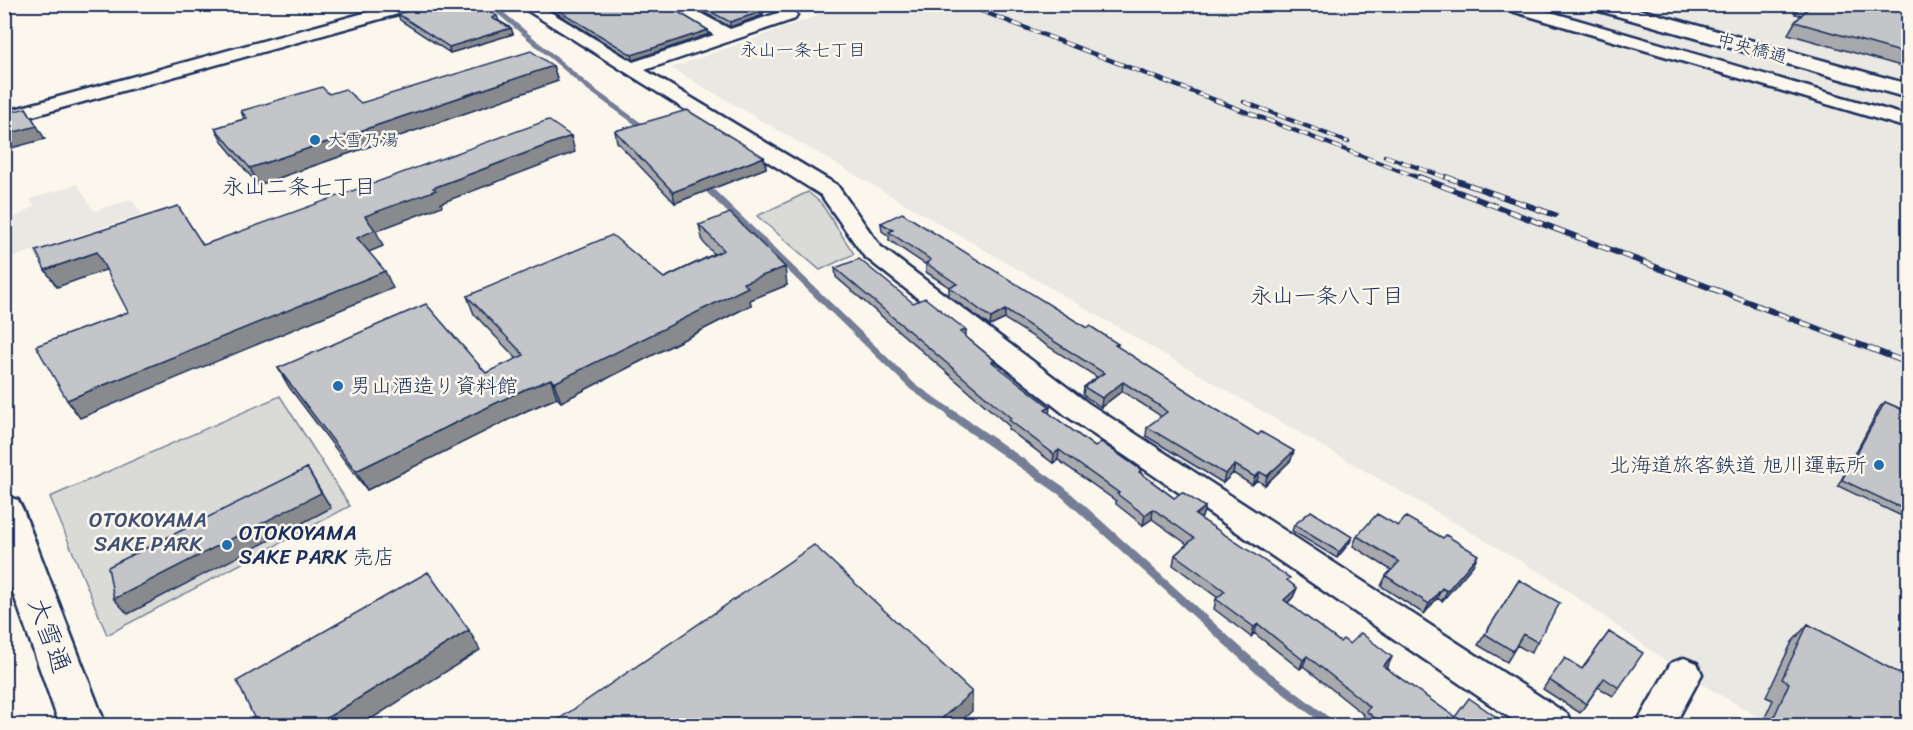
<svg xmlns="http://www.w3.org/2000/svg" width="1913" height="730" font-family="Sriracha,'Klee One',sans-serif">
  <rect width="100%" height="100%" fill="#fbf7ec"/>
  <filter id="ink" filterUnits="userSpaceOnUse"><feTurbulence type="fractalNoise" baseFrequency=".0167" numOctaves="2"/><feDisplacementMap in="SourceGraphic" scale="12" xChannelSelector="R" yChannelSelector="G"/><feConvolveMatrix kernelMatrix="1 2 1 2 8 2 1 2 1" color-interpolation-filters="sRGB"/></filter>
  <g filter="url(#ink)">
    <!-- built -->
    <path fill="#eae8e2" d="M 804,5 L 1908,5 L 1908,725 L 1772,725 L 1684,674 L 1550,578 L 671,68 L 817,16 Z
      M 77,184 L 94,211 L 132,199 L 142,214 L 5,260 L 5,224 L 34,206 L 30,199 Z"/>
    <!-- green -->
    <path fill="#dadad7" stroke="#7a849a" stroke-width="1.5" d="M 808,192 L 821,203 L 854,254 L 820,270 L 757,216 Z
      M 280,396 L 350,506 L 107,635 L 50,497 Z"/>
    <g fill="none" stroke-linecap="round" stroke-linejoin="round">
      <!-- stream-far2 -->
      <path stroke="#747e96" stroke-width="5" d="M 490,4 L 589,88 L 647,130"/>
      <!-- stream-far1 -->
      <path stroke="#747e96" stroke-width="7" d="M 703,184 L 913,387 L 954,415"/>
      <!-- stream -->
      <path stroke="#747e96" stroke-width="9" d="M 951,414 L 1062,491 L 1257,668 L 1333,726"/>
      <!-- minor casing -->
      <g stroke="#1b2f5e" stroke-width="5">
        <path id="minor" d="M 397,4 L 425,4 L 423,7 L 4,124 L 4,112 Z
          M 517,4 L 537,4 L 633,62 L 714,35 L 662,4 L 683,4 L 730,29 L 778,13 L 770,4 L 788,4 L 797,15 L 795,19 L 645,70 L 837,185 L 880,246 L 1088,403 L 1567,714 L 1573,726 L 1522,726 L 1068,417 L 864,256 L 821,195 Z
          M 1496,4 L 1523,4 L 1908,116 L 1908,128 L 1498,7 Z
          M 1684,658 L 1697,663 L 1702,674 L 1674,726 L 1635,726 L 1671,663 Z"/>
      </g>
      <!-- secondary casing -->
      <g stroke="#1b2f5e" stroke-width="5">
        <path id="secondary" d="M 1586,4 L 1620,4 L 1908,84 L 1908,98 L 1589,8 Z"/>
      </g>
      <!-- trunk casing -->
      <g stroke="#1b2f5e" stroke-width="5">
        <path id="trunk" d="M 4,496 L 18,500 L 23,510 L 106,726 L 60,726 L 4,567 Z"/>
      </g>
      <!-- minor -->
      <use href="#minor" fill="#fbf7ec" fill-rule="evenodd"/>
      <!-- secondary -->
      <use href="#secondary" fill="#fbf7ec" fill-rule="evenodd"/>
      <!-- trunk -->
      <use href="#trunk" fill="#fbf7ec" fill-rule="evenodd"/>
      <!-- rail-far1 casing -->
      <g stroke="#1b2f5e" stroke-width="4.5">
        <path id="rail-far1" d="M 963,4 L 1422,179
          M 1244,102 L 1348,142
          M 1385,156 L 1450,179"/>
      </g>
      <!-- rail casing -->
      <g stroke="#1b2f5e" stroke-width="6">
        <path id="rail" d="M 1419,177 L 1908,363
          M 1446,177 L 1555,215"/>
      </g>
      <!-- rail-far1 -->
      <use href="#rail-far1" stroke="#fbf7ec" stroke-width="3" stroke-dasharray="9" stroke-linecap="butt"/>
      <!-- rail -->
      <use href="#rail" stroke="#fbf7ec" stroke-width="4" stroke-dasharray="12" stroke-linecap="butt"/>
    </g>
    <!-- wall -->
    <path fill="#a8a9ad" stroke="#1b2f5e" stroke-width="1.5" d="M 542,4 L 665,4 L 708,30 L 709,34 L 633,60 Z
      M 689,4 L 750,4 L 763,11 L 763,15 L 730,27 Z
      M 1432,4 L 1449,4 L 1443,8 Z
      M 1800,4 L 1908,4 L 1908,68 L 1788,34 L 1795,22 L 1801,15 L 1795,14 Z
      M 398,14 L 497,16 L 499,21 L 511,28 L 513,34 L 450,53 L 400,20 Z
      M 553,66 L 558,81 L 258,185 L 224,144 L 215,128 L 244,119 L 241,111 L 329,94 L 361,103 Z
      M 615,131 L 764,157 L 766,168 L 675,203 L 617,142 Z
      M 881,223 L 1118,344 L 1117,347 L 1291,460 L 1265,485 L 1257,480 L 1252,485 L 1233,473 L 1223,483 L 1146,436 L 1147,427 L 1161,417 L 1158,414 L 1122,391 L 1101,407 L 1083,395 L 1084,387 L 1097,377 L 1005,319 L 990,326 L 949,296 L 949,287 L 926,272 L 926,265 L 889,240 L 889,236 L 882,231 Z
      M 699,225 L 787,285 L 750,300 L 751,305 L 561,402 L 557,398 L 528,410 L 367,490 L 289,387 L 278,368 L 486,373 L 517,359 L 474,314 L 467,296 L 664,278 L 714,254 L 703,242 Z
      M 835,268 L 913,303 L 966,337 L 994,360 L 994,363 L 1049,413 L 1095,447 L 1141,470 L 1141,473 L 1174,498 L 1205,507 L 1202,517 L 1201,519 L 1297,588 L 1293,597 L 1288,603 L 1340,642 L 1392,657 L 1386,668 L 1455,717 L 1509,726 L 1368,726 L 1362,721 L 1364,715 L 1303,666 L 1300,669 L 1254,633 L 1251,637 L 1214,609 L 1216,599 L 1218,598 L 1173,565 L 1175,555 L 1187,544 L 1152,519 L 1143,525 L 1116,504 L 1116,501 L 1058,460 L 1053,463 L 1008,429 L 1009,426 L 836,277 Z
      M 1885,402 L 1908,412 L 1908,519 L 1838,486 L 1880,407 Z
      M 1294,525 L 1350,542 L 1337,558 L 1292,531 Z
      M 1398,526 L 1473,565 L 1442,601 L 1437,598 L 1424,614 L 1381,586 L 1386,576 L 1391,570 L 1353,546 L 1357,536 Z
      M 1519,580 L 1537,642 L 1531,653 L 1517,645 L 1507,662 L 1478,645 Z
      M 1808,624 L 1908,726 L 1761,726 L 1773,700 L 1766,697 L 1792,642 Z
      M 1609,632 L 1619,688 L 1613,696 L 1598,687 L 1580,713 L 1543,689 L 1549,680 L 1582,669 Z"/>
    <!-- shaded-wall -->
    <path fill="#888a8d" stroke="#1b2f5e" stroke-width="1.5" d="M 763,11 L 763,15 L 730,27 L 730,22 Z
      M 511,28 L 513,34 L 450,53 L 449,47 Z
      M 708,30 L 709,34 L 633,60 L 632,55 Z
      M 553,66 L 558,81 L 258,185 L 250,168 Z
      M 26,108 L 45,139 L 4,150 L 4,135 Z
      M 571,136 L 575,152 L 441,203 L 442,206 L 376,231 L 383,246 L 364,254 L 357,238 L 365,216 L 433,188 Z
      M 764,157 L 766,168 L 675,203 L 673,192 Z
      M 97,252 L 108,269 L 57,287 L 45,270 Z
      M 785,267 L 787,285 L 750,300 L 751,305 L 561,402 L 554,383 L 743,283 Z
      M 385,271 L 393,288 L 80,418 L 67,400 Z
      M 1005,310 L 1005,319 L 990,326 L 991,318 Z
      M 966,330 L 966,339 L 960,332 Z
      M 551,379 L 557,398 L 528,410 L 367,490 L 356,471 L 521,391 Z
      M 1123,382 L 1122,391 L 1101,407 L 1102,398 Z
      M 1050,407 L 1049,416 L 1045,410 Z
      M 1059,450 L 1058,460 L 1053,463 L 1054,454 Z
      M 1294,451 L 1291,460 L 1265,485 L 1267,476 Z
      M 1235,465 L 1233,473 L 1223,483 L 1225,474 Z
      M 307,468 L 331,508 L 128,614 L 114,599 Z
      M 1260,472 L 1257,480 L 1252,485 L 1255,477 Z
      M 1205,507 L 1202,517 L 1193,525 L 1195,515 Z
      M 1153,509 L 1152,519 L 1143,525 L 1145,515 Z
      M 1352,537 L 1350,542 L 1337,558 L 1339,552 Z
      M 1478,555 L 1473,565 L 1442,601 L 1447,591 Z
      M 1297,588 L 1293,597 L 1281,609 L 1284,600 Z
      M 1442,588 L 1437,598 L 1424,614 L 1429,604 Z
      M 1258,624 L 1254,633 L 1251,637 L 1254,627 Z
      M 469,630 L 480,650 L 360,726 L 314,726 Z
      M 1307,656 L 1303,666 L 1300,669 L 1303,660 Z
      M 1392,657 L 1388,666 L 1379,676 L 1383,666 Z
      M 972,692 L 972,711 L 956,726 L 933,726 Z"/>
    <!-- building -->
    <path fill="#c3c5c9" stroke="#1b2f5e" stroke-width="1.5" d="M 432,4 L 480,4 L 497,16 L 492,18 L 511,28 L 449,47 L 398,14 Z
      M 548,4 L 665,4 L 708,30 L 632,55 Z
      M 696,4 L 750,4 L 763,11 L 730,22 Z
      M 1812,4 L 1908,4 L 1908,54 L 1795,22 Z
      M 531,51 L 553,66 L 250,168 L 215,128 L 247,118 L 241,111 L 322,87 L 329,94 L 345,89 L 361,103 Z
      M 26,108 L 37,126 L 4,135 L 4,114 Z
      M 687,110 L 764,157 L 673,192 L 615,131 Z
      M 548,120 L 571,136 L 433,188 L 436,190 L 365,216 L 375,230 L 357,238 L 385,271 L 67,400 L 36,346 L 128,312 L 97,252 L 45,270 L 36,251 L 178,206 L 203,245 Z
      M 730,213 L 785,267 L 743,283 L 748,287 L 554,383 L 551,379 L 521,391 L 356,471 L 278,368 L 426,304 L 486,373 L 524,355 L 467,296 L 612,235 L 664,278 L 724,250 L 699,225 Z
      M 902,213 L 1087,328 L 1090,326 L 1118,344 L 1115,345 L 1214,408 L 1258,435 L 1261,432 L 1294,451 L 1267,476 L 1260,472 L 1255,477 L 1235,465 L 1225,474 L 1147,427 L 1167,412 L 1160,406 L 1123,382 L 1102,398 L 1084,387 L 1104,373 L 1005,310 L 991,318 L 949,287 L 957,284 L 926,263 L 931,260 L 889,232 L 893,230 L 881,223 Z
      M 859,259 L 913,303 L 925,298 L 966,330 L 960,332 L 994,360 L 992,362 L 1050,407 L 1045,410 L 1095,447 L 1101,442 L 1141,470 L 1139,472 L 1174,498 L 1182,492 L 1205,507 L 1195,515 L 1290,578 L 1287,580 L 1297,588 L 1284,600 L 1340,642 L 1343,639 L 1350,644 L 1361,633 L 1392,657 L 1383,666 L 1455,717 L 1469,698 L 1509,726 L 1426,726 L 1423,723 L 1422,726 L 1385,726 L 1366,711 L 1370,707 L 1307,656 L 1303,660 L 1258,624 L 1254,627 L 1216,599 L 1225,591 L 1175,555 L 1194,538 L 1153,509 L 1145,515 L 1117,494 L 1119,493 L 1059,450 L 1054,454 L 1009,420 L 1011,418 L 835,268 Z
      M 1885,402 L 1908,412 L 1908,511 L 1842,480 Z
      M 307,468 L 321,493 L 114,599 L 108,567 Z
      M 1311,511 L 1352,537 L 1339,552 L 1294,525 Z
      M 1377,514 L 1398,526 L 1406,517 L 1443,538 L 1446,535 L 1478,555 L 1447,591 L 1442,588 L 1429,604 L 1386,576 L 1399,562 L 1357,536 Z
      M 814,545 L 972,692 L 933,726 L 549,726 Z
      M 428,572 L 469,630 L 314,726 L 258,726 L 237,681 Z
      M 1519,580 L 1560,603 L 1537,642 L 1523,634 L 1513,651 L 1485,634 Z
      M 1808,624 L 1908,678 L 1908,726 L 1865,726 L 1849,716 L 1845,726 L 1770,726 L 1789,683 L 1782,679 Z
      M 1609,632 L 1643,653 L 1619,688 L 1604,678 L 1586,704 L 1549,680 L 1565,658 L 1582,669 Z"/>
  </g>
  <!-- markers -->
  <g fill="#1f6fb2" stroke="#fbf7ec" stroke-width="2">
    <circle cx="315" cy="140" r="6"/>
    <circle cx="338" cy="386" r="6"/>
    <circle cx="1879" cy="465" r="6"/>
    <circle cx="227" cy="545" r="6"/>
  </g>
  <g text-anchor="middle" stroke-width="5" stroke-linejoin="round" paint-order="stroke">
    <!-- far-street labels -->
    <g font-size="18" fill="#1b2f5e" stroke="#fbf7ec">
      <text transform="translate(1752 48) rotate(15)" y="6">中央橋通</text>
    </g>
    <!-- far-neighbourhood labels -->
    <g font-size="18" fill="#1b2f5e" stroke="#fbf7ec">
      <text x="803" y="56">永山一条七丁目</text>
    </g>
    <!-- far-poi labels -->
    <g font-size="18" fill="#1b2f5e" stroke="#fbf7ec" text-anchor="start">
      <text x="327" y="146">大雪乃湯</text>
    </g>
    <!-- poi labels -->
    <g font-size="21" fill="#1b2f5e" stroke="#fbf7ec" text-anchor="start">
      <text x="350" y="393">男山酒造り資料館</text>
      <text x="1867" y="472" text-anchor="end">北海道旅客鉄道 旭川運転所</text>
      <text x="239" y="540">OTOKOYAMA<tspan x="239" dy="24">SAKE PARK 売店</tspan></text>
    </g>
    <!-- park labels -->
    <g font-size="21" fill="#415176" stroke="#fbf7ec">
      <text x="148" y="527">OTOKOYAMA<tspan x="148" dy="24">SAKE PARK</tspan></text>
    </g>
    <!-- neighbourhood labels -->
    <g font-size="22" fill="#1b2f5e" stroke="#fbf7ec">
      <text x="299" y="194">永山二条七丁目</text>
      <text x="1327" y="303">永山一条八丁目</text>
    </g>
    <!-- near-street labels -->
    <g font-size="26" fill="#1b2f5e" stroke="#fbf7ec">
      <text transform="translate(50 635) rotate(70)" y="9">大雪通</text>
    </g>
  </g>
  <!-- margin -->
  <rect width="1913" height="730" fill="none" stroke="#fbf7ec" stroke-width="24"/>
  <rect x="12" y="12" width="1889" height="706" fill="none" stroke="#1b2f5e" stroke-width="2" filter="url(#ink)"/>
</svg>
